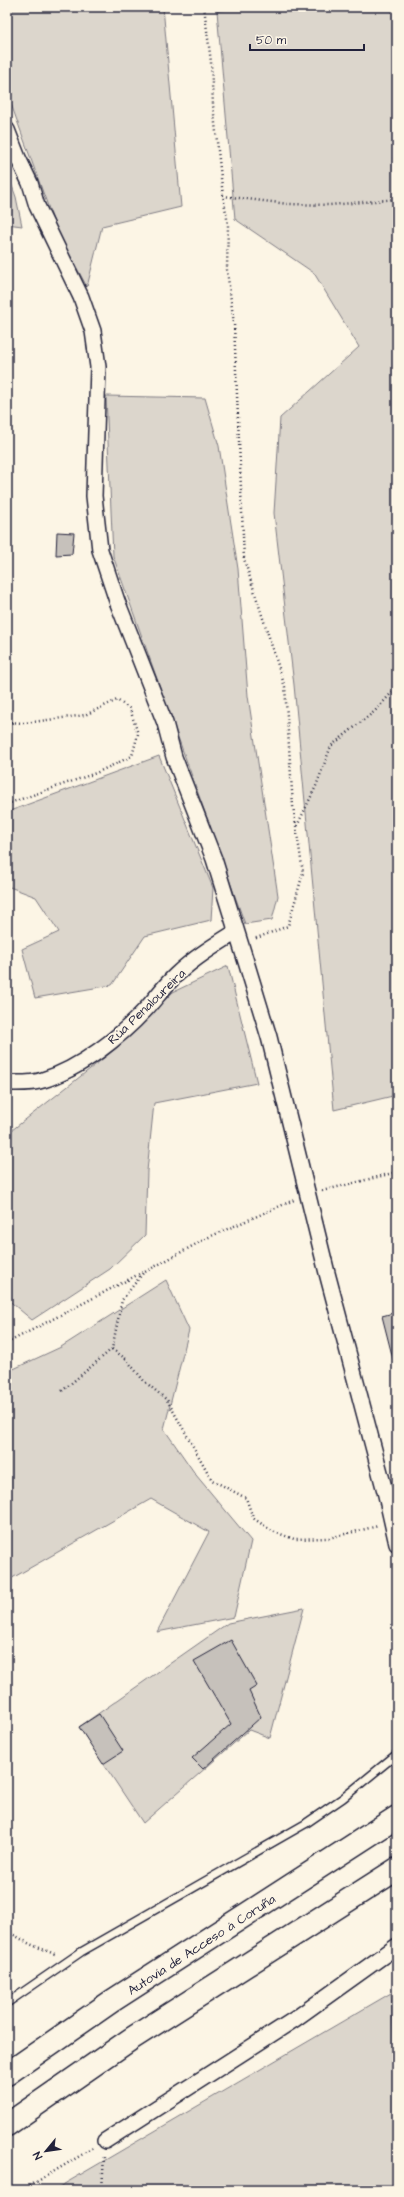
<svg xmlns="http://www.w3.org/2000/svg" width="404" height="2197" font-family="'Architects Daughter',sans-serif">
  <rect width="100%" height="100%" fill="#fcf5e5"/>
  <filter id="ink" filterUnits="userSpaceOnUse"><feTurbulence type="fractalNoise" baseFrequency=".025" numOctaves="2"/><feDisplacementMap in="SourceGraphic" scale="8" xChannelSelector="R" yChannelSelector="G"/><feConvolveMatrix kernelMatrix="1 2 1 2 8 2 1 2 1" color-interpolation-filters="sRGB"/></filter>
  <g filter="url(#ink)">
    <!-- green -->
    <path fill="#dcd6cc" stroke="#7f7c84" d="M 7,7 L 163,7 L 181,207 L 102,226 L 87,287 L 57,231 L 7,93 Z
      M 242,7 L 397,7 L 397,1095 L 334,1110 L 294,685 L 274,513 L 280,418 L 359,347 L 314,273 L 235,219 L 217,11 Z
      M 7,172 L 16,197 L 22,226 L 7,224 Z
      M 106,396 L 205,398 L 219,446 L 238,569 L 248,696 L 278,896 L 272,920 L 245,924 L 113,556 Z
      M 159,756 L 213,888 L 211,920 L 145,936 L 112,985 L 35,998 L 22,949 L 59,932 L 36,897 L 7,886 L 7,812 Z
      M 228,966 L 257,1083 L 154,1103 L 147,1171 L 145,1235 L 110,1269 L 32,1320 L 7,1299 L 7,1134 L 118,1047 L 173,992 Z
      M 166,1280 L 189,1330 L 164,1429 L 196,1475 L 251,1541 L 234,1617 L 157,1632 L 209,1532 L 151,1499 L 7,1581 L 7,1372 L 61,1347 Z
      M 304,1608 L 270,1738 L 249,1730 L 143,1823 L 79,1727 L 228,1623 Z
      M 391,1993 L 397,2086 L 397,2190 L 54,2190 Z"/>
    <!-- building -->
    <path fill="#c6c1bb" stroke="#22223b" d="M 57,532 L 74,533 L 72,554 L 56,555 Z
      M 397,1312 L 397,1359 L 393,1359 L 382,1316 Z
      M 231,1640 L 257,1686 L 249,1691 L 261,1717 L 203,1769 L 192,1758 L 231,1724 L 194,1661 Z
      M 99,1714 L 123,1751 L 103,1764 L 79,1727 Z"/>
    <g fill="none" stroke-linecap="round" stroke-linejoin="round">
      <!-- service casing -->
      <g stroke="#22223b" stroke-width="10">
        <path id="service" d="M 7,2003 L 81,1952 L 305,1824 L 343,1798 L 397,1754"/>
      </g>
      <!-- minor casing -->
      <g stroke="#22223b" stroke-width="18">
        <path id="minor" d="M 7,130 L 18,158 L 30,183 L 37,206 L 81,297 L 93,331 L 98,367 L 94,496 L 100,550 L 117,601 L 165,723 L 174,757 L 214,859 L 247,965 L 269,1037 L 327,1273 L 386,1495 L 397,1544
          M 7,1083 C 19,1083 32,1084 43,1080 C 80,1069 120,1037 146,1009 C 156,998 165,985 176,975 C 194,958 215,945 236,932
          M 105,2141 L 295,2019 L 397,1946"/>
      </g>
      <!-- motorway casing -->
      <g stroke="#22223b" stroke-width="25">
        <path id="motorway" d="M 7,2074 L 112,2001 L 397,1817
          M 7,2125 L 131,2039 L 397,1869"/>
      </g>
      <!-- path -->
      <path stroke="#22223b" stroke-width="2.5" stroke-dasharray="1 3" stroke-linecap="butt" d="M 204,7 L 211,62 L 213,105 L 223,196 L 228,224 L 227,270 L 234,324 L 244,559 L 285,687 L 293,806 L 303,873 L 288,926 L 254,939
        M 223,196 L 288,204 L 330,205 L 397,199
        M 7,722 L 25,723 L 85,715 L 117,700 L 130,709 L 138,734 L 132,756 L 96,773 L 7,804
        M 297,826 L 316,786 L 331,746 L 375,711 L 397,687
        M 322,1191 L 397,1172
        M 7,1343 L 143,1272
        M 112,1349 L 126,1359 L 144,1381 L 167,1400 L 212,1480 L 246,1498 L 253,1518 L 272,1531 L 294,1539 L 329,1538 L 378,1526
        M 62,1391 L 112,1349 L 122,1300 L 143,1273 L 209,1237 L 294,1200
        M 7,1931 L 30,1944 L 57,1955
        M 23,2190 L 93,2148
        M 102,2190 L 104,2156"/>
      <!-- service -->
      <use href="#service" stroke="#fcf5e5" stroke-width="7"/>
      <!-- minor -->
      <use href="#minor" stroke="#fcf5e5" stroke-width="15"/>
      <!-- motorway -->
      <use href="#motorway" stroke="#fcf5e5" stroke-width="22"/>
    </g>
  </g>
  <g text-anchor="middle" stroke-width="3.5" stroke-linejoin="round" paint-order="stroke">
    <!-- street labels -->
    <g font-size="13" fill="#22223b" stroke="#fcf5e5">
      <text transform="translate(146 1006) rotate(-44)" y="5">Rúa Penaloureira</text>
      <text transform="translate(201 1944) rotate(-33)" y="5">Autovía de Acceso á Coruña</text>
    </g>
  </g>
  <!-- margin -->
  <rect width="404" height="2197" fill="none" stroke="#fcf5e5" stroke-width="24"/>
  <rect x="12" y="12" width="380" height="2173" fill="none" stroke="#22223b" stroke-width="1.5" filter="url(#ink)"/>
  <!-- north arrow -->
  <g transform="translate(46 2151) rotate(241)" stroke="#fcf5e5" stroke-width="3" paint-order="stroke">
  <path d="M0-3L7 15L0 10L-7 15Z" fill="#22223b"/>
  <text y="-6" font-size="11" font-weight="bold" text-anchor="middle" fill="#22223b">N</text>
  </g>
  <!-- scale -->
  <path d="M250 44v6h114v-6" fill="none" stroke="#22223b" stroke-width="2"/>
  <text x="256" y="44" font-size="12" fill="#22223b" stroke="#fcf5e5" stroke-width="3" paint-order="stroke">50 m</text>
</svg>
